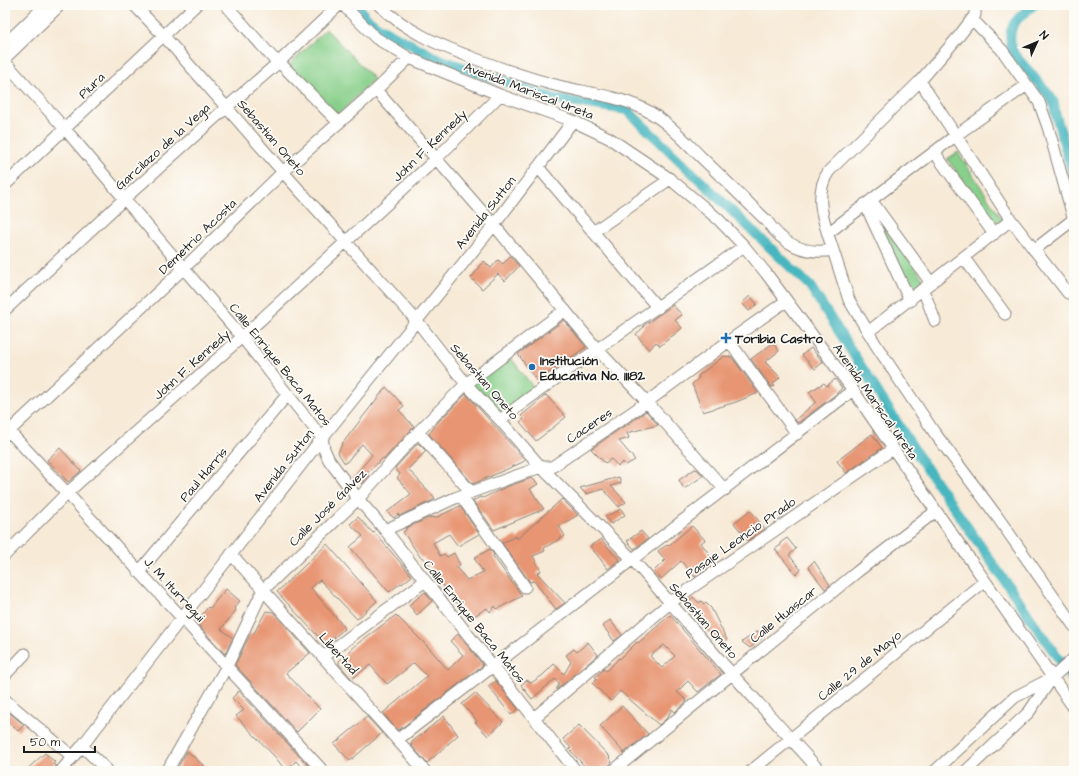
<svg xmlns="http://www.w3.org/2000/svg" width="1079" height="776" font-family="'Architects Daughter',sans-serif">
  <rect width="100%" height="100%" fill="#fdfcf7"/>
  <filter id="ink" filterUnits="userSpaceOnUse"><feTurbulence type="fractalNoise" baseFrequency=".025" numOctaves="2"/><feDisplacementMap in="SourceGraphic" scale="8" xChannelSelector="R" yChannelSelector="G"/><feConvolveMatrix kernelMatrix="1 2 1 2 8 2 1 2 1" color-interpolation-filters="sRGB"/></filter>
  <filter id="wash" filterUnits="userSpaceOnUse"><feTurbulence type="fractalNoise" baseFrequency=".012" numOctaves="4" result="noise"/><feDisplacementMap in="SourceGraphic" scale="16" xChannelSelector="R" yChannelSelector="G"/><feGaussianBlur stdDeviation="0.9" result="paint"/><feColorMatrix in="noise" values="0 0 0 0 0 0 0 0 0 0 0 0 0 0 0 0 0 1.4 0 .05"/><feComposite in="paint" operator="in"/></filter>
  <g filter="url(#wash)">
    <rect width="100%" height="100%" fill="#f7ead7"/>
    <!-- green -->
    <path fill="#87cf8a" stroke="#527653" d="M 326,29 L 374,79 L 337,116 L 288,66 Z
      M 958,152 L 1002,219 L 996,224 L 947,159 Z
      M 877,218 L 923,278 L 921,283 L 914,289 L 910,286 L 876,219 Z
      M 507,353 L 537,392 L 500,420 L 466,384 Z"/>
    <g fill="none" stroke-linecap="round" stroke-linejoin="round">
      <!-- canal -->
      <path stroke="#47b6bf" stroke-width="10" d="M 358,5 L 365,17 L 380,28 L 436,58 L 555,99 L 627,110 L 810,286 L 921,460 L 1074,681
        M 1034,5 C 1015,19 1004,29 1014,54 L 1050,96 L 1054,103 L 1055,112 L 1074,179"/>
    </g>
    <g id="blocks">
      <!-- building -->
      <path fill="#e79572" fill-rule="evenodd" d="M 510,256 L 519,266 L 505,281 L 498,274 L 482,289 L 471,278 L 479,268 L 478,267 L 484,261 L 491,268 L 498,260 L 503,264 Z
        M 750,296 L 757,304 L 749,311 L 742,303 Z
        M 673,305 L 682,315 L 675,320 L 682,328 L 660,346 L 656,342 L 649,350 L 636,334 L 644,327 L 643,326 Z
        M 564,320 L 586,347 L 537,381 L 518,354 Z
        M 773,343 L 779,351 L 765,362 L 780,377 L 773,384 L 775,386 L 771,387 L 751,359 Z
        M 811,348 L 823,362 L 815,369 L 802,355 Z
        M 724,356 L 732,357 L 758,393 L 736,402 L 703,412 L 692,384 L 699,378 L 698,376 Z
        M 835,379 L 842,388 L 835,395 L 798,423 L 795,420 L 816,402 L 809,392 L 824,383 L 827,386 Z
        M 386,387 L 404,406 L 399,410 L 414,427 L 384,459 L 383,458 L 366,474 L 369,476 L 362,484 L 359,480 L 355,483 L 352,479 L 372,455 L 362,444 L 345,464 L 338,453 L 342,444 Z
        M 466,394 L 525,460 L 523,462 L 473,484 L 429,434 L 438,422 Z
        M 546,395 L 566,417 L 536,441 L 520,422 L 524,419 L 521,416 Z
        M 646,411 L 658,425 L 627,433 L 629,438 L 619,441 L 635,460 L 626,465 L 623,462 L 618,466 L 611,459 L 605,463 L 591,449 L 624,426 L 624,427 Z
        M 872,434 L 882,448 L 846,473 L 837,461 Z
        M 418,443 L 426,451 L 408,469 L 435,498 L 431,501 L 399,516 L 398,514 L 394,518 L 387,512 L 411,494 L 397,478 L 400,474 L 395,468 Z
        M 60,448 L 81,471 L 68,482 L 47,460 Z
        M 695,469 L 698,470 L 703,476 L 684,489 L 679,480 Z
        M 619,477 L 621,483 L 611,486 L 626,502 L 619,507 L 603,489 L 586,494 L 580,488 Z
        M 532,478 L 538,484 L 530,489 L 544,509 L 494,530 L 473,501 L 480,497 L 483,498 L 506,487 Z
        M 562,499 L 578,515 L 559,526 L 565,536 L 544,548 L 545,551 L 533,556 L 541,571 L 537,573 L 565,603 L 556,609 L 534,581 L 530,582 L 502,543 L 516,536 L 517,539 Z
        M 460,506 L 479,534 L 458,546 L 449,534 L 433,543 L 440,556 L 444,554 L 447,557 L 454,553 L 460,565 L 456,567 L 467,580 L 483,572 L 474,558 L 490,549 L 494,555 L 493,556 L 522,596 L 497,609 L 495,606 L 490,612 L 487,608 L 471,618 L 453,599 L 440,581 L 441,580 L 423,557 L 421,558 L 403,532 L 406,530 L 406,528 L 431,517 L 432,518 L 434,517 L 435,518 Z
        M 621,509 L 625,515 L 611,524 L 605,517 Z
        M 750,510 L 765,529 L 748,540 L 734,523 Z
        M 358,517 L 373,533 L 374,532 L 412,576 L 402,584 L 401,583 L 389,592 L 350,547 L 363,536 L 350,524 Z
        M 692,526 L 705,540 L 701,543 L 716,563 L 695,577 L 681,561 L 661,579 L 654,571 L 665,560 L 658,551 L 667,545 L 668,546 Z
        M 641,531 L 648,539 L 634,549 L 627,541 Z
        M 787,538 L 796,549 L 789,555 L 801,570 L 796,575 L 775,549 L 781,545 L 780,543 Z
        M 601,539 L 619,560 L 608,569 L 590,546 Z
        M 327,544 L 377,601 L 357,619 L 320,580 L 311,588 L 345,628 L 326,645 L 277,592 Z
        M 814,561 L 830,585 L 825,589 L 808,567 Z
        M 226,589 L 240,601 L 234,608 L 236,610 L 221,629 L 233,638 L 225,654 L 199,626 L 201,616 L 208,607 L 210,608 Z
        M 425,592 L 432,601 L 417,615 L 409,605 Z
        M 693,597 L 699,603 L 701,601 L 704,604 L 706,603 L 711,608 L 727,640 L 722,645 L 703,627 L 704,626 L 684,605 Z
        M 266,611 L 273,612 L 310,653 L 286,673 L 320,709 L 297,732 L 235,665 L 251,633 L 253,635 Z
        M 396,615 L 430,649 L 448,670 L 463,655 L 450,641 L 458,634 L 483,665 L 399,730 L 396,729 L 383,713 L 427,676 L 414,663 L 387,684 L 370,665 L 352,679 L 339,664 L 339,661 L 353,647 Z
        M 670,615 L 721,674 L 698,692 L 688,681 L 677,692 L 687,701 L 675,712 L 672,709 L 667,718 L 659,725 L 620,691 L 611,701 L 592,683 L 597,679 L 595,677 L 604,669 L 607,671 L 619,658 L 620,659 L 637,642 L 638,643 ZM 664,645 L 675,656 L 662,668 L 650,656 Z
        M 610,620 L 622,635 L 614,641 L 603,626 Z
        M 758,631 L 763,637 L 750,648 L 742,642 Z
        M 588,642 L 598,655 L 556,690 L 559,684 L 555,679 L 532,699 L 521,685 L 527,680 L 531,683 L 543,675 L 554,664 L 564,674 L 571,662 L 566,655 L 574,649 L 577,652 Z
        M 496,681 L 518,709 L 511,715 L 488,686 Z
        M 239,691 L 313,771 L 305,771 L 296,761 L 286,771 L 276,758 L 236,716 L 244,710 L 232,698 Z
        M 475,693 L 503,722 L 488,736 L 475,722 L 477,721 L 462,704 Z
        M 622,706 L 648,734 L 624,753 L 600,726 Z
        M 5,709 L 24,725 L 18,731 L 5,719 Z
        M 444,716 L 458,735 L 427,763 L 411,745 L 412,742 Z
        M 367,717 L 382,733 L 350,761 L 334,744 Z
        M 579,725 L 610,757 L 609,758 L 612,762 L 606,769 L 604,766 L 598,771 L 589,771 L 569,749 L 571,748 L 563,739 Z
        M 187,751 L 210,771 L 183,771 L 178,767 Z
        M 45,753 L 55,762 L 53,764 L 56,766 L 54,771 L 25,771 Z"/>
    </g>
  </g>
  <g filter="url(#ink)">
    <use href="#blocks" fill-opacity="0" stroke="#8a837a" stroke-width="1"/>
    <g fill="none" stroke-linecap="round" stroke-linejoin="round">
      <!-- minor casing -->
      <g stroke="#8a837a" stroke-width="13">
        <path id="minor" d="M 134,5 L 163,35 L 283,172 L 417,321 L 466,384 L 500,420 L 541,467 L 633,560 L 732,674 L 820,771
          M 226,5 L 272,57 L 279,62 L 339,123
          M 343,5 L 376,38 L 409,58 L 500,95 L 573,121 L 609,138 L 670,179 L 718,219 L 744,246 L 766,273 L 853,390 L 936,511 L 1074,708
          M 379,5 C 407,32 441,46 476,59 C 505,70 533,80 563,87 C 589,93 616,96 642,108 C 665,119 682,138 700,156 C 722,177 744,199 767,221 C 782,244 805,255 833,250 L 849,300 L 876,345 L 934,432 L 996,515 L 1074,626
          M 972,19 L 1002,50 L 1039,102 L 1048,127 L 1074,220
          M 5,44 L 46,5
          M 5,58 L 60,5
          M 5,62 L 65,129 L 242,337 L 322,438 L 324,449 L 329,460 L 358,499 L 385,530 L 576,771
          M 920,81 L 1011,220 L 1068,293
          M 376,90 L 494,225 L 597,349 L 647,402 L 725,490
          M 934,152 L 994,234
          M 538,167 L 658,308
          M 5,185 L 196,5
          M 871,200 L 931,283
          M 865,204 L 910,301
          M 593,232 L 670,179
          M 828,233 L 955,136 L 1027,85
          M 833,250 C 825,225 812,195 829,171 L 920,81 L 959,36 L 975,15 L 975,5
          M 1034,250 L 1074,219
          M 964,258 L 1005,314
          M 922,290 L 926,297 L 935,321
          M 5,310 L 124,199 L 227,107 L 279,62 L 339,5
          M 868,332 L 1011,220
          M 729,341 L 797,434
          M 500,420 C 580,359 663,304 744,246
          M 5,427 L 67,493 L 323,771
          M 418,432 L 471,492
          M 5,435 L 184,268 L 283,172 L 376,90 L 409,58
          M 461,496 L 525,587
          M 385,530 L 455,498 L 541,467 L 552,467 L 647,402 L 729,341 L 786,301
          M 231,554 L 425,771
          M 5,555 L 67,493 L 242,337 L 436,159 L 500,95
          M 139,572 L 288,394
          M 323,657 L 425,581
          M 5,675 L 25,654
          M 5,700 L 73,757
          M 534,718 L 671,602 L 893,449
          M 397,740 L 853,390
          M 82,746 L 108,771
          M 61,771 L 82,746 L 322,438 L 494,225 L 573,121
          M 167,771 L 227,666 L 263,590 L 358,499 L 418,432 L 466,384 L 565,310
          M 613,771 L 857,572 L 936,511
          M 751,771 L 985,581
          M 935,771 L 1015,697 L 1050,679
          M 966,771 L 1029,712 L 1052,678 L 1074,658"/>
      </g>
      <!-- minor -->
      <use href="#minor" stroke="#fff" stroke-width="11"/>
    </g>
  </g>
  <!-- markers -->
  <g fill="#1f6fb2" stroke="#fdfcf7" stroke-width="1.5">
    <path d="M724 332h4v4h4v4h-4v4h-4v-4h-4v-4h4z"/>
    <circle cx="532" cy="367" r="4"/>
  </g>
  <g text-anchor="middle" stroke-width="3.5" stroke-linejoin="round" paint-order="stroke">
    <!-- street labels -->
    <g font-size="13" fill="#1c1c1c" stroke="#fdfcf7">
      <text transform="translate(91 85) rotate(-44)" y="5">Piura</text>
      <text transform="translate(529 90) rotate(21)" y="5">Avenida Mariscal Ureta</text>
      <text transform="translate(272 137) rotate(49)" y="5">Sebastian Oneto</text>
      <text transform="translate(429 145) rotate(-44)" y="5">John F. Kennedy</text>
      <text transform="translate(162 146) rotate(-42)" y="5">Garcilazo de la Vega</text>
      <text transform="translate(485 212) rotate(-52)" y="5">Avenida Sutton</text>
      <text transform="translate(197 236) rotate(-44)" y="5">Demetrio Acosta</text>
      <text transform="translate(191 364) rotate(-42)" y="5">John F. Kennedy</text>
      <text transform="translate(281 364) rotate(51)" y="5">Calle Enrique Baca Matos</text>
      <text transform="translate(485 381) rotate(49)" y="5">Sebastian Oneto</text>
      <text transform="translate(876 401) rotate(55)" y="5">Avenida Mariscal Ureta</text>
      <text transform="translate(589 425) rotate(-34)" y="5">Caceres</text>
      <text transform="translate(283 465) rotate(-52)" y="5">Avenida Sutton</text>
      <text transform="translate(203 474) rotate(-50)" y="5">Paul Harris</text>
      <text transform="translate(327 507) rotate(-45)" y="5">Calle José Galvez</text>
      <text transform="translate(740 537) rotate(-35)" y="5">Pasaje Leoncio Prado</text>
      <text transform="translate(175 589) rotate(47)" y="5">J. M. Iturregui</text>
      <text transform="translate(783 614) rotate(-39)" y="5">Calle Huascar</text>
      <text transform="translate(704 620) rotate(49)" y="5">Sebastian Oneto</text>
      <text transform="translate(475 621) rotate(51)" y="5">Calle Enrique Baca Matos</text>
      <text transform="translate(339 653) rotate(48)" y="5">Libertad</text>
      <text transform="translate(859 665) rotate(-39)" y="5">Calle 29 de Mayo</text>
    </g>
    <!-- poi labels -->
    <g font-size="13" font-weight="bold" fill="#1c1c1c" stroke="#fdfcf7" text-anchor="start">
      <text x="735" y="343">Toribia Castro</text>
      <text x="540" y="365">Institución<tspan x="540" dy="15">Educativa No. 11182</tspan></text>
    </g>
  </g>
  <!-- margin -->
  <rect width="1079" height="776" fill="none" stroke="#fdfcf7" stroke-width="20"/>
  <!-- north arrow -->
  <g transform="translate(1037 42) rotate(46)" stroke="#fdfcf7" stroke-width="3" paint-order="stroke">
  <path d="M0-3L7 15L0 10L-7 15Z" fill="#1c1c1c"/>
  <text y="-6" font-size="11" font-weight="bold" text-anchor="middle" fill="#1c1c1c">N</text>
  </g>
  <!-- scale -->
  <path d="M24 746v6h71v-6" fill="none" stroke="#1c1c1c" stroke-width="2"/>
  <text x="30" y="746" font-size="12" fill="#1c1c1c" stroke="#fdfcf7" stroke-width="3" paint-order="stroke">50 m</text>
</svg>
